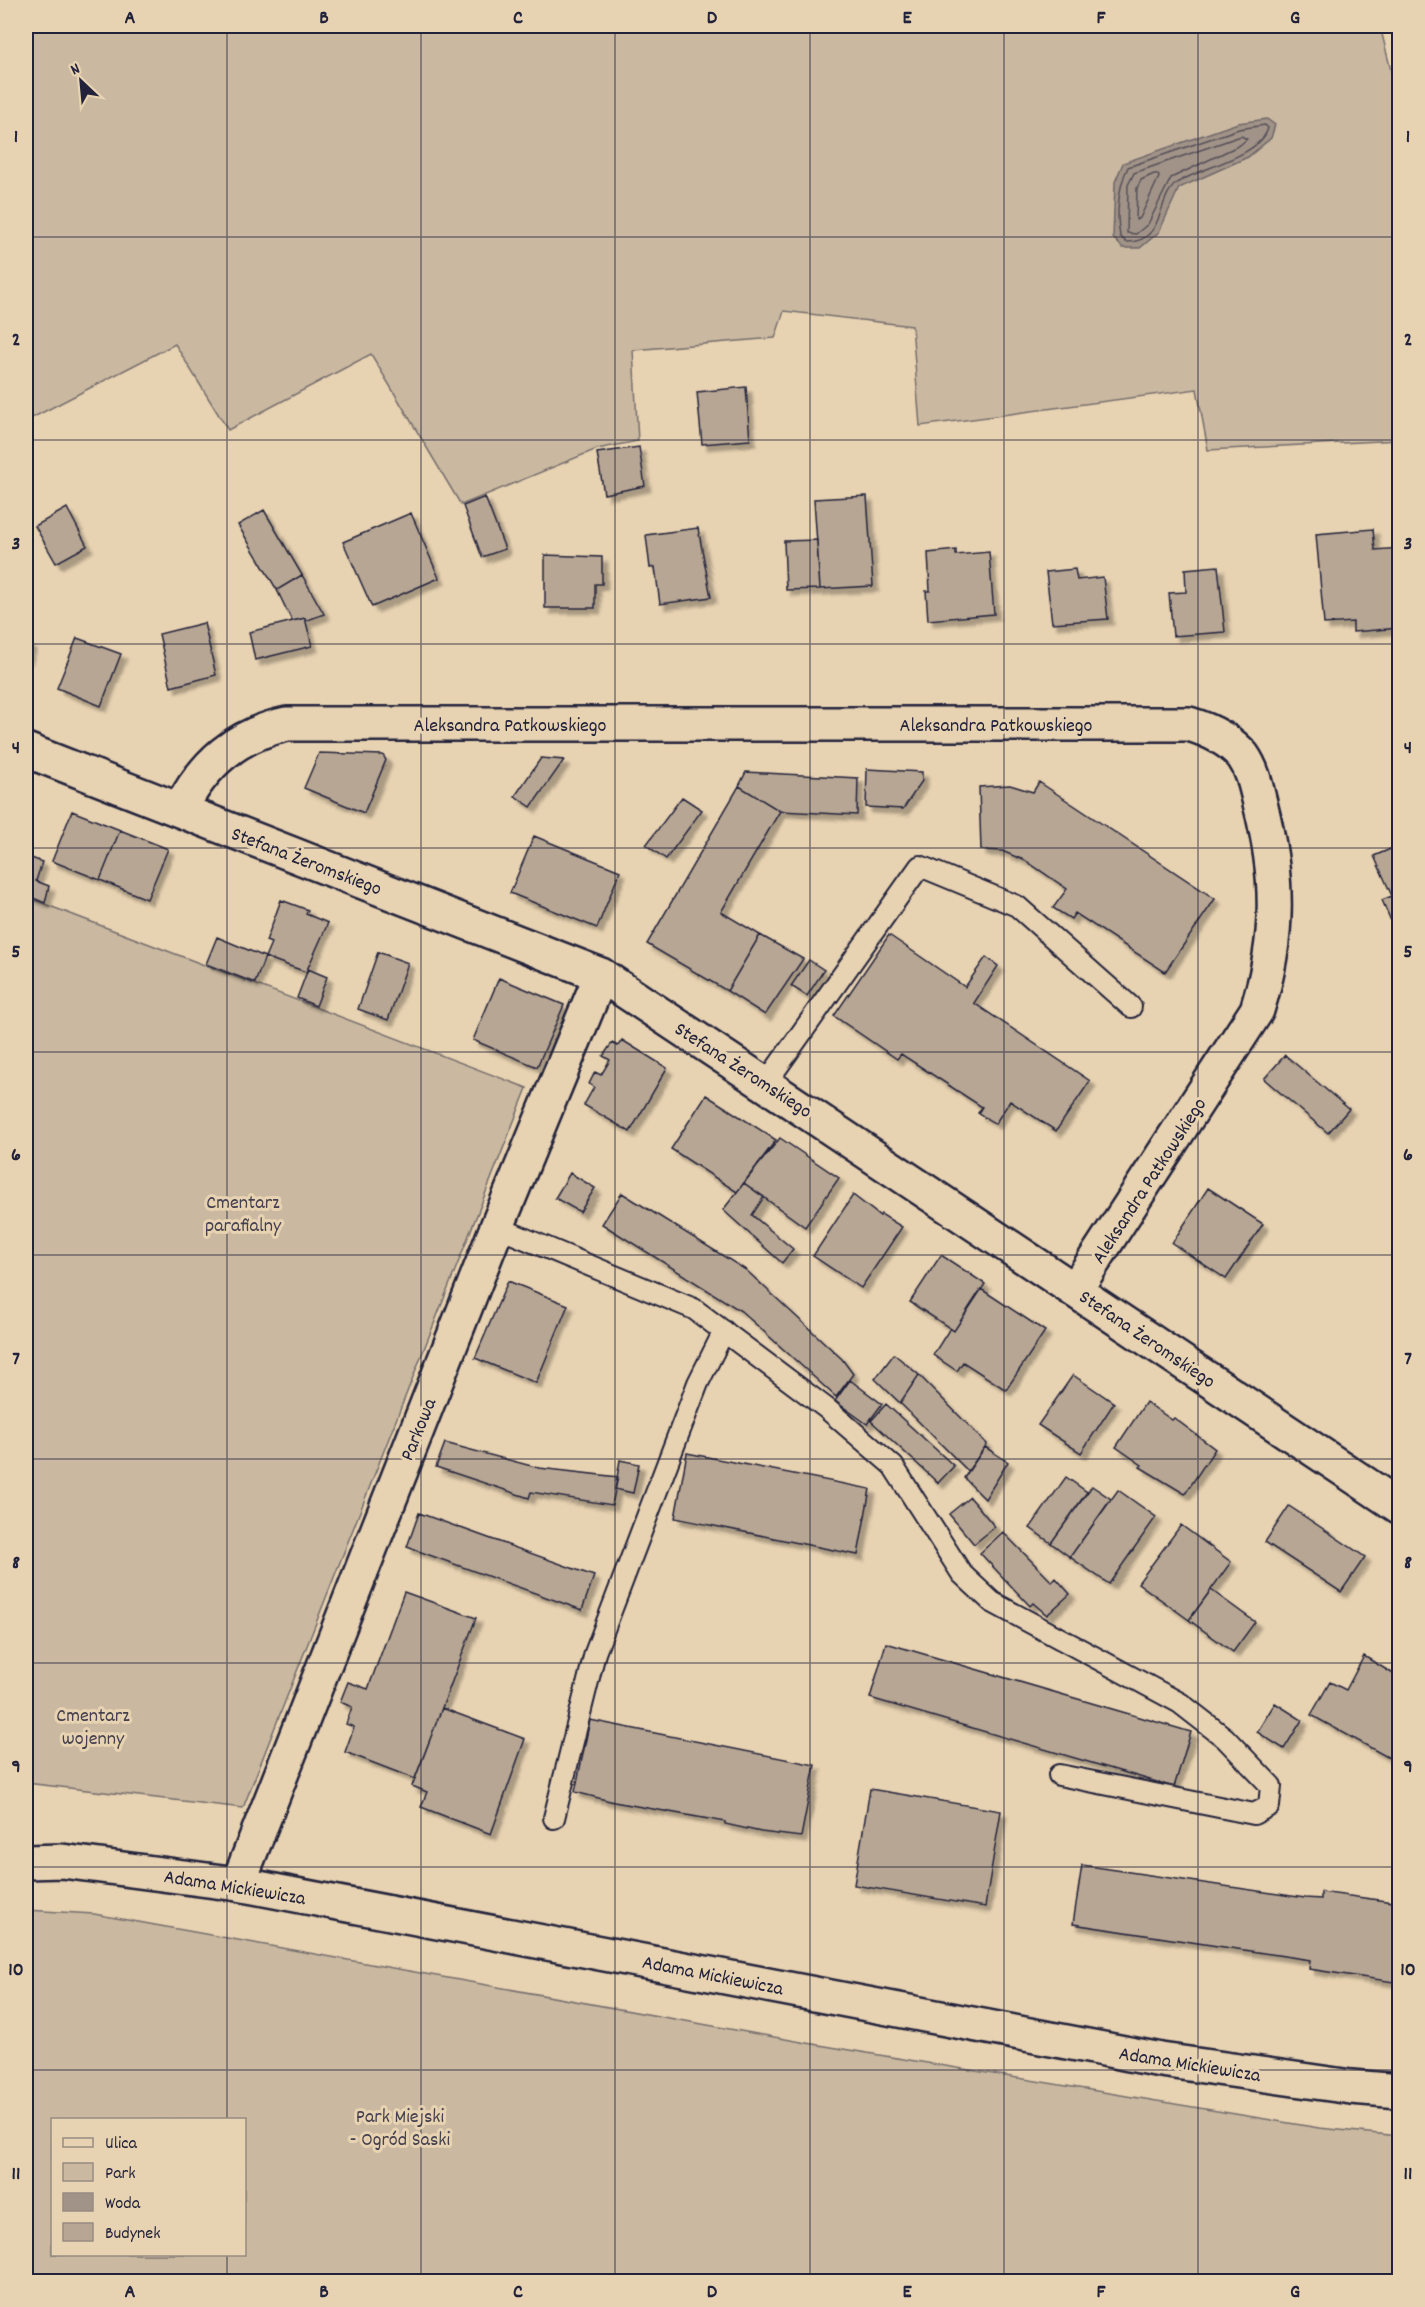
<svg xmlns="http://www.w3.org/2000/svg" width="1425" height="2307" font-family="Dekko,sans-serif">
  <defs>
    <filter id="shadow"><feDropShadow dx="5.5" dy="5.5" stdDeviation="1.5" flood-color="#0004"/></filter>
  </defs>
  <rect width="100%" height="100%" fill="#e7d2b1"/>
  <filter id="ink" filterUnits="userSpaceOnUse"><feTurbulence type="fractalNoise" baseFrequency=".0167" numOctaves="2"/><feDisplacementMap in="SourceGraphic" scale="12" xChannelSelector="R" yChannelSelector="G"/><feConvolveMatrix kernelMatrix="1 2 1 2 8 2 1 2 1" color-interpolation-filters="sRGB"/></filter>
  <g filter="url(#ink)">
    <!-- green -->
    <path fill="#cab9a0" stroke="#766e6e" stroke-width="1.5" fill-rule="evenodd" d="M 26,26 L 1380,26 L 1400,107 L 1399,440 L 1208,450 L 1197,389 L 920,426 L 912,326 L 784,311 L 775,338 L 633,350 L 638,441 L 597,449 L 461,505 L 371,354 L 228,430 L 175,344 L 26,421 Z
      M 26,897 L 527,1088 L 243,1808 L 26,1783 Z
      M 26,1910 L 94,1914 L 807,2043 L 1319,2128 L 1399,2136 L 1399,2281 L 26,2281 ZM 52,2120 L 244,2120 L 244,2254 L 52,2254 Z"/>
    <!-- water -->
    <path fill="#a19387" stroke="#6e6669" stroke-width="1.5" d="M 1267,119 L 1275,125 L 1271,138 L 1248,157 L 1179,188 L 1159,232 L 1140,248 L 1123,248 L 1113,238 L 1115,182 L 1123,163 L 1238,123 Z"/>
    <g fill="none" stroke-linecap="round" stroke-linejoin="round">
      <!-- shore -->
      <path stroke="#554f59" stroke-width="1.5" d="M 1265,125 L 1268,128 C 1261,156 1199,168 1177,183 C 1156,197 1166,243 1126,242 L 1120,236 C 1116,214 1118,187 1128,167 L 1239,129 Z
        M 1241,136 L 1247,139 L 1240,145 L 1171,178 L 1148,224 L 1136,234 L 1127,233 L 1128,185 L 1134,173 Z
        M 1154,174 L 1158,174 L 1159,177 L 1140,218 L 1136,220 L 1137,188 L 1141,180 Z"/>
    </g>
    <!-- building -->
    <path fill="#b7a693" stroke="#22223b" stroke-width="1.5" filter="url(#shadow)" d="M 746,387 L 750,440 L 702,444 L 697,392 Z
      M 639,447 L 645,486 L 604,494 L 597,453 Z
      M 867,496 L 873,586 L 820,589 L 814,499 Z
      M 485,497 L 505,549 L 482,557 L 463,506 Z
      M 67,508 L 87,546 L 56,563 L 35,526 Z
      M 264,510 L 302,575 L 277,590 L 238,525 Z
      M 411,513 L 439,578 L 372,607 L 343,542 Z
      M 698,528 L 711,597 L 660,604 L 655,567 L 650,568 L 646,535 Z
      M 1373,529 L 1375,550 L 1400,548 L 1400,628 L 1353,632 L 1353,622 L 1324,624 L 1316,534 Z
      M 817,540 L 820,589 L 786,590 L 784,541 Z
      M 956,550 L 956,555 L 989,552 L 994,614 L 928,620 L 926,591 L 930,591 L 928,553 Z
      M 545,555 L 602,557 L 602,584 L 595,584 L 595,608 L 545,608 Z
      M 1218,566 L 1225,632 L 1173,636 L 1169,593 L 1186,592 L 1185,569 Z
      M 1075,569 L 1077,580 L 1103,577 L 1108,619 L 1052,623 L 1046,572 Z
      M 302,575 L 324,614 L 305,621 L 305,618 L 292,621 L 277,590 Z
      M 305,618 L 312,646 L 255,660 L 249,632 Z
      M 204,623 L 216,675 L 171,687 L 159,634 Z
      M 77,638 L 121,654 L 101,706 L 57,688 Z
      M 26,642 L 31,644 L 26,659 Z
      M 319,753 L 383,755 L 386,760 L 364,813 L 304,788 Z
      M 541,758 L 564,760 L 531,807 L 515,796 Z
      M 867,769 L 922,772 L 922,781 L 903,809 L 866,807 Z
      M 746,772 L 858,778 L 857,815 L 780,811 L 739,786 Z
      M 1039,782 L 1215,899 L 1165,972 L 1075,913 L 1071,919 L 1053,908 L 1067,889 L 1026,861 L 1002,851 L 981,850 L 979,787 L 1010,785 L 1033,792 Z
      M 739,786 L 780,811 L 721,912 L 760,935 L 727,991 L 647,944 Z
      M 682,797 L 702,810 L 666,859 L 646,845 Z
      M 72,811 L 120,830 L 100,880 L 52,861 Z
      M 120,830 L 168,849 L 147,899 L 100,880 Z
      M 534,836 L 620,871 L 597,928 L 510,893 Z
      M 1400,845 L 1400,942 L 1382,900 L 1392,896 L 1374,856 Z
      M 26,856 L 42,862 L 36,881 L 49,886 L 45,903 L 26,895 Z
      M 281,900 L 308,910 L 306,914 L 328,923 L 306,972 L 265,957 L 271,943 L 266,941 Z
      M 760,935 L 803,959 L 765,1015 L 727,991 Z
      M 889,935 L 965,987 L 986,957 L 998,966 L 974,1003 L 1090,1081 L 1056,1131 L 1010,1101 L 995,1124 L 978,1113 L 982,1107 L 901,1054 L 897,1059 L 834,1016 Z
      M 217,937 L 265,957 L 255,983 L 206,964 Z
      M 378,952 L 408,963 L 388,1020 L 358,1009 Z
      M 809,960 L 824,970 L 807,996 L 791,986 Z
      M 308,969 L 327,977 L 316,1006 L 297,998 Z
      M 499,978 L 564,1005 L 537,1067 L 473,1040 Z
      M 622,1040 L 667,1068 L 630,1132 L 584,1105 L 594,1087 L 589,1084 L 595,1072 L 601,1075 L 610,1060 L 603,1056 L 612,1043 L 618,1046 Z
      M 1285,1055 L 1349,1109 L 1328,1133 L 1264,1079 Z
      M 706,1095 L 776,1140 L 737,1192 L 671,1149 Z
      M 780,1138 L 839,1178 L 805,1227 L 744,1183 Z
      M 570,1173 L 595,1188 L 580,1212 L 555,1198 Z
      M 744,1183 L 764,1197 L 752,1215 L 793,1249 L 782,1263 L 723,1210 Z
      M 1208,1188 L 1263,1224 L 1226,1279 L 1172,1243 Z
      M 622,1193 L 746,1270 L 842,1359 L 853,1374 L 836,1397 L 741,1311 L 602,1224 Z
      M 853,1195 L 880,1216 L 881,1214 L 902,1227 L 861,1288 L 813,1256 Z
      M 941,1255 L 985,1284 L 954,1331 L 910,1302 Z
      M 508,1281 L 568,1305 L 536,1383 L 475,1358 Z
      M 981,1289 L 1045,1331 L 1006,1390 L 963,1362 L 957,1371 L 933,1355 L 950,1328 L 954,1331 Z
      M 894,1354 L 919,1375 L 900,1403 L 875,1379 Z
      M 919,1375 L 987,1444 L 968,1471 L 900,1403 Z
      M 1073,1375 L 1114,1403 L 1081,1453 L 1038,1425 Z
      M 850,1380 L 882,1404 L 867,1424 L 835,1401 Z
      M 1146,1402 L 1172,1420 L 1174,1418 L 1215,1449 L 1185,1494 L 1140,1467 L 1142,1465 L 1116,1447 Z
      M 886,1404 L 954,1466 L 938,1483 L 871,1421 Z
      M 445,1443 L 539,1468 L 618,1477 L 612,1505 L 531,1492 L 529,1498 L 436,1467 Z
      M 985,1447 L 1008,1462 L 985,1499 L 964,1478 Z
      M 687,1453 L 870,1489 L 858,1555 L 675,1518 Z
      M 620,1460 L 639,1464 L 633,1493 L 615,1489 Z
      M 1066,1477 L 1087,1492 L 1051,1543 L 1030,1528 Z
      M 1092,1486 L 1111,1499 L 1070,1557 L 1051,1543 Z
      M 1118,1490 L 1156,1517 L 1109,1584 L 1070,1557 Z
      M 970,1497 L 995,1527 L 974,1544 L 949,1514 Z
      M 1289,1506 L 1365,1557 L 1341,1592 L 1265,1542 Z
      M 419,1513 L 594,1576 L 582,1610 L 407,1547 Z
      M 1181,1525 L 1231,1562 L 1189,1620 L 1138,1583 Z
      M 1003,1532 L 1052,1582 L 1056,1578 L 1070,1594 L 1047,1615 L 1033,1603 L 1030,1606 L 980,1553 Z
      M 1211,1590 L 1255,1622 L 1233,1652 L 1189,1620 Z
      M 404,1592 L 476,1618 L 415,1779 L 345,1752 L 354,1727 L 346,1724 L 352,1707 L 340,1702 L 348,1682 L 368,1689 Z
      M 886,1643 L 1191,1732 L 1174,1787 L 870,1698 Z
      M 1364,1656 L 1400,1678 L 1400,1764 L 1311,1715 L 1330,1682 L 1346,1690 Z
      M 1275,1703 L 1302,1720 L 1284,1749 L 1257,1732 Z
      M 442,1708 L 525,1739 L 491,1834 L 421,1807 L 427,1792 L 412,1786 Z
      M 590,1720 L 815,1765 L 801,1837 L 761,1832 L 725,1824 L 725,1822 L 614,1802 L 575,1792 Z
      M 870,1789 L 1001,1811 L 985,1907 L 854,1885 Z
      M 1082,1865 L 1305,1898 L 1321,1899 L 1321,1892 L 1400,1903 L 1400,1983 L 1309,1969 L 1310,1960 L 1073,1924 Z"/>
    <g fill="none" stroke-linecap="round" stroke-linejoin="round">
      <!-- lane casing -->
      <g stroke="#22223b" stroke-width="24">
        <path id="lane" d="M 766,1083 L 920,866 L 1017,906 L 1131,1007
          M 497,1227 L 694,1309 L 826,1408 L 893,1466 L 962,1574 L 992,1602 L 1180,1703 L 1225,1738 L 1271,1786 L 1269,1806 L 1254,1814 L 1059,1775
          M 554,1818 L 595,1653 L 698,1383 L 724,1331"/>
      </g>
      <!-- street casing -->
      <g stroke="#22223b" stroke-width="38">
        <path id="street" d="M 26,750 L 601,975 L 1400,1507
          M 180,810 C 204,763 236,735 287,724 L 1189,724 C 1209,730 1229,739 1243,756 C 1253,770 1256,787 1260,803 C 1279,877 1280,937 1257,1010 L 1075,1290
          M 238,1884 L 497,1227 L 601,975"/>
      </g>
      <!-- secondary casing -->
      <g stroke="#22223b" stroke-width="38">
        <path id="secondary" d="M 26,1862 L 62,1861 L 238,1884 L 1161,2060 L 1351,2087 L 1400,2091"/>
      </g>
      <!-- lane -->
      <use href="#lane" stroke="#e7d2b1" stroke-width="20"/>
      <!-- street -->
      <use href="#street" stroke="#e7d2b1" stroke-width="33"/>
      <!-- secondary -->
      <use href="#secondary" stroke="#e7d2b1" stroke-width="33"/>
    </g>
  </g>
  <!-- grid -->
  <path fill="none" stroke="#22223b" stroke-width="1.5" stroke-opacity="0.55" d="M 227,26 L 227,2120M 421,26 L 421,2282M 615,26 L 615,2282M 810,26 L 810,2282M 1004,26 L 1004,2282M 1198,26 L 1198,2282M 26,237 L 1400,237M 26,440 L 1400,440M 26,644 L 1400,644M 26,848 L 1400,848M 26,1052 L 1400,1052M 26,1255 L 1400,1255M 26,1459 L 1400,1459M 26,1663 L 1400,1663M 26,1867 L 1400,1867M 26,2070 L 1400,2070M 227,2254 L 227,2282"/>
  <g text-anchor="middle" stroke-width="6" stroke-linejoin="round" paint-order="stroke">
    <!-- street labels -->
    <g font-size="20" fill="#22223b" stroke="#e7d2b1">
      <text x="510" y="731">Aleksandra Patkowskiego</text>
      <text x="996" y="731">Aleksandra Patkowskiego</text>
      <text transform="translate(307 860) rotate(21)" y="7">Stefana Żeromskiego</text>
      <text transform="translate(744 1069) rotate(33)" y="7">Stefana Żeromskiego</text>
      <text transform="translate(1148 1180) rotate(-57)" y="7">Aleksandra Patkowskiego</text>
      <text transform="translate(1148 1338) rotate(34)" y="7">Stefana Żeromskiego</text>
      <text transform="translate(417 1429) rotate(-68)" y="7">Parkowa</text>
      <text transform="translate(235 1886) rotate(9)" y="7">Adama Mickiewicza</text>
      <text transform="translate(713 1974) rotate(11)" y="7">Adama Mickiewicza</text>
      <text transform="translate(1190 2063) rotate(9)" y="7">Adama Mickiewicza</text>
    </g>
    <!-- park labels -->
    <g font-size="20" fill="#44404f" stroke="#e7d2b1">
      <text x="243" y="1208">Cmentarz<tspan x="243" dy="23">parafialny</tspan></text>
      <text x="93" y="1721">Cmentarz<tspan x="93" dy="23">wojenny</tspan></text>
      <text x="400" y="2122">Park Miejski<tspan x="400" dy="23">- Ogród Saski</tspan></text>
    </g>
  </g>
  <!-- margin -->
  <rect width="1425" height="2307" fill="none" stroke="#e7d2b1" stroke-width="66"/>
  <!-- legend -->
  <rect x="51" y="2118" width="195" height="138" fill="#e7d2b1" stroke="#988c82" stroke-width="1.5"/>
  <rect x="63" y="2138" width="30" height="9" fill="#e7d2b1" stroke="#988c82" stroke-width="1.5"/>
  <text x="105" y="2148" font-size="18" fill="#22223b">Ulica</text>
  <rect x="63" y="2163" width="30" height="18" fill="#cab9a0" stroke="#988c82" stroke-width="1.5"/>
  <text x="105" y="2178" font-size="18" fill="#22223b">Park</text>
  <rect x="63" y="2193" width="30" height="18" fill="#a19387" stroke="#988c82" stroke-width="1.5"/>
  <text x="105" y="2208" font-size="18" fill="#22223b">Woda</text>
  <rect x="63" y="2223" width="30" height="18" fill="#b7a693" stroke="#988c82" stroke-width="1.5"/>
  <text x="105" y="2238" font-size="18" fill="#22223b">Budynek</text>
  <!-- north arrow -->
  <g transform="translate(81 81) rotate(334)" stroke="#e7d2b1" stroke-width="4.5" paint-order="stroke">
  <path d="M0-4.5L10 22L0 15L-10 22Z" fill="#22223b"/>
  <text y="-9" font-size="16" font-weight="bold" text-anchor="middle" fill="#22223b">N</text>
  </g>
  <rect x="33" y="33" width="1359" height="2241" fill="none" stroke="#22223b" stroke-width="2"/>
  <g font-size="20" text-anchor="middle" font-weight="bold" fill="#22223b">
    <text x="130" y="23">A</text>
    <text x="324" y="23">B</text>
    <text x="518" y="23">C</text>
    <text x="712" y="23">D</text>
    <text x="907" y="23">E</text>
    <text x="1101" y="23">F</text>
    <text x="1295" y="23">G</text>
    <text x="16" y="142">1</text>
    <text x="1408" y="142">1</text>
    <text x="16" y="345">2</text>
    <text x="1408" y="345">2</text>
    <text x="16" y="549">3</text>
    <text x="1408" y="549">3</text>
    <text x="16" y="753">4</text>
    <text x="1408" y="753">4</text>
    <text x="16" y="957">5</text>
    <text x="1408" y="957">5</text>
    <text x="16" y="1160">6</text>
    <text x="1408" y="1160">6</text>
    <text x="16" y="1364">7</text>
    <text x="1408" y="1364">7</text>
    <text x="16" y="1568">8</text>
    <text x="1408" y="1568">8</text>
    <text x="16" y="1772">9</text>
    <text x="1408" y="1772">9</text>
    <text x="16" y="1975">10</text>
    <text x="1408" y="1975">10</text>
    <text x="16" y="2179">11</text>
    <text x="1408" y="2179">11</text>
    <text x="130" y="2297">A</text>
    <text x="324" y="2297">B</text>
    <text x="518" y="2297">C</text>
    <text x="712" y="2297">D</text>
    <text x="907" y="2297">E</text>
    <text x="1101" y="2297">F</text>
    <text x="1295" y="2297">G</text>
  </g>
</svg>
